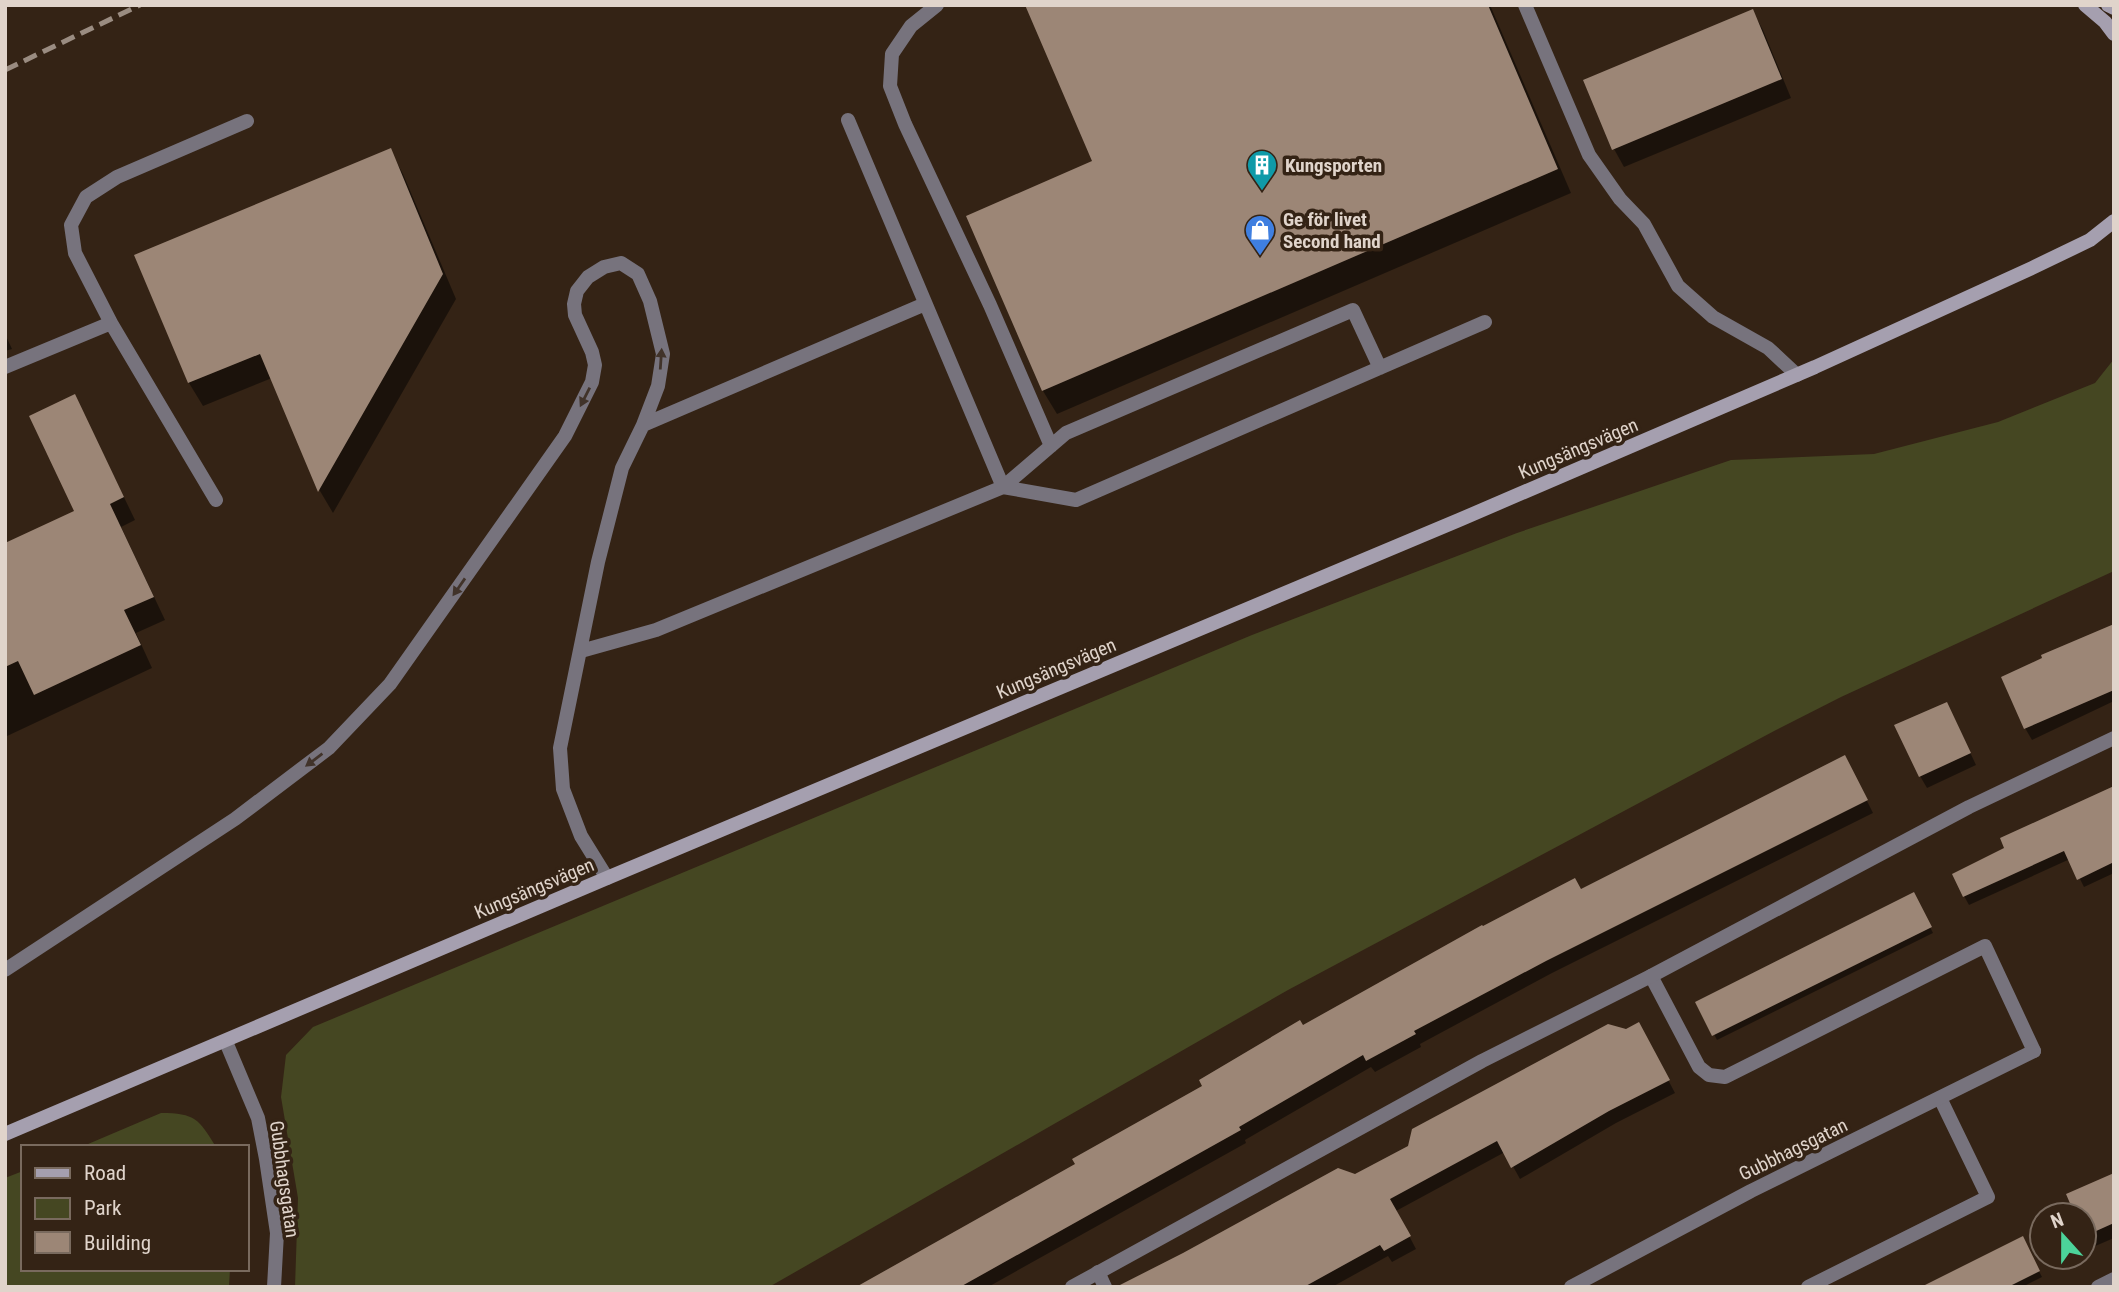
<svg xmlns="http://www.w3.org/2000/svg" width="2119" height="1292" font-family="'Roboto Condensed',sans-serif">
  <rect width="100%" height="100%" fill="#342315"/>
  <!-- green -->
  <path fill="#454722" d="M 2114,359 L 2114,571 L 1841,697 L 1776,730 L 1288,990 L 769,1287 L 295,1287 L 298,1198 L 281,1097 L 286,1055 L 313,1027 L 1252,635 L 1517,533 L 1731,460 L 1874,454 L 1998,422 L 2095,383 Z
    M 161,1113 C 195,1113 199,1119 216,1147 L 81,1147 Z
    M 23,1171 L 23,1269 L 230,1269 L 229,1287 L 5,1287 L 5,1178 Z"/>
  <!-- shadow -->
  <path fill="#0007" d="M 1026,5 L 1490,5 L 1571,193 L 1057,414 L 1043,391 L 968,217 L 1094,162 Z
    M 1753,12 L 1763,30 L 1791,98 L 1624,167 L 1614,149 Z
    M 390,150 L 403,174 L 456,299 L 333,513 L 320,491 L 272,378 L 203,406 L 189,383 L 136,256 Z
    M 5,334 L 12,349 L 5,351 Z
    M 75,396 L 135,520 L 121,527 L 165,620 L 136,633 L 152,668 L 5,737 L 5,545 L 76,512 Z
    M 2114,626 L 2114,701 L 2032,740 L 2025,728 L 2045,659 Z
    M 1953,716 L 1976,765 L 1927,788 L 1920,776 Z
    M 1851,769 L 1873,813 L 1552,973 L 1420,1044 L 1421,1047 L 1375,1072 L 1371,1067 L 1245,1140 L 1246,1143 L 988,1287 L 859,1287 L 1077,1165 L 1302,1028 L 1581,891 Z
    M 2114,788 L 2114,873 L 2084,887 L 2070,859 L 1969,905 L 1964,896 L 2007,848 Z
    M 1914,895 L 1933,933 L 1717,1040 L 1698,1002 Z
    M 1645,1036 L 1675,1093 L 1616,1123 L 1520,1179 L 1505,1152 L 1396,1211 L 1416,1249 L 1392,1262 L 1388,1256 L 1332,1287 L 1141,1287 L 1355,1176 Z
    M 2114,1175 L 2114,1238 L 2093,1247 L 2084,1230 L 2084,1215 L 2077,1215 Z
    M 2025,1244 L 2042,1277 L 2022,1287 L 1925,1287 Z"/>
  <!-- building -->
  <path fill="#9c8676" d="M 1025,5 L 1488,5 L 1558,169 L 1042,391 L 966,216 L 1092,161 Z
    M 1753,9 L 1782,79 L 1612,150 L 1583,80 Z
    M 391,148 L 443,274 L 318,492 L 260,354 L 188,383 L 134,255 Z
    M 75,394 L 124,497 L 110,504 L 154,597 L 124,610 L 141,645 L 34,695 L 18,661 L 5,667 L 5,543 L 74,511 L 29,416 Z
    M 2114,624 L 2114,690 L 2024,729 L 2001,677 L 2042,658 L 2041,655 Z
    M 1947,702 L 1971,753 L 1919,777 L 1894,725 Z
    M 1845,755 L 1868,800 L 1546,961 L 1414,1031 L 1416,1034 L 1366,1061 L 1363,1055 L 1239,1127 L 1241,1130 L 960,1287 L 856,1287 L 1075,1164 L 1072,1159 L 1202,1086 L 1199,1080 L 1300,1020 L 1303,1025 L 1482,925 L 1483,926 L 1575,878 L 1581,889 Z
    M 2114,786 L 2114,862 L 2077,880 L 2064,851 L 1963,897 L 1952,874 L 2004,848 L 2000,838 Z
    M 1914,892 L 1932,927 L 1712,1036 L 1695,1002 Z
    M 1639,1022 L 1670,1080 L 1609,1111 L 1511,1168 L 1497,1141 L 1390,1199 L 1411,1236 L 1384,1251 L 1380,1245 L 1304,1287 L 1116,1287 L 1183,1253 L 1338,1168 L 1355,1174 L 1408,1146 L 1412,1129 L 1608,1024 L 1626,1029 Z
    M 2114,1173 L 2114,1223 L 2085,1236 L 2084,1215 L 2075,1215 L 2066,1194 Z
    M 2023,1236 L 2040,1271 L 2008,1287 L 1921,1287 Z"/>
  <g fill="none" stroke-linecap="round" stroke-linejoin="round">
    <!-- lane -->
    <path stroke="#77737d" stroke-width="14" d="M 937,5 L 911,26 L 892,54 L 890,86 L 905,124 L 990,305 L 1051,446
      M 1525,5 L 1589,155 L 1620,199 L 1644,224 L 1678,286 L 1713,317 L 1768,348 L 1797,375
      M 848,120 L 1003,487
      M 111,323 L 75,253 L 71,225 L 86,197 L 117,177 L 247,121
      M 5,367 L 111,323 L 216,500
      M 643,425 L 925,304
      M 1003,487 L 1076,500 L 1485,322
      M 581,651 L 656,630 L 1003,487 L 1066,433 L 1353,310 L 1380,368
      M 5,970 L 235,819 L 329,748 L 390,684 L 565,436 L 592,382 L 595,365 L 592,352 L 575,315 L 574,304 L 577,291 L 588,277 L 604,267 L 621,263 L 638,274 L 650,301 L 663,354 L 658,386 L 643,425 L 622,468 L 598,562 L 560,748 L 563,789 L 581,836 L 607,878
      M 1651,976 L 1699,1067 L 1709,1075 L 1725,1077 L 1985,946 L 2034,1051
      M 1098,1272 L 1105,1287
      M 1808,1287 L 1988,1197 L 1940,1098"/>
    <!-- street -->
    <path stroke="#77737d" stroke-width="14" d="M 226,1042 L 258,1118 L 266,1159 L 277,1233 L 274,1287
      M 1072,1287 L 1482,1061 L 1651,976 L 1969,807 L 2114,738
      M 1571,1287 L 1751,1191 L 2034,1051
      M 2098,1287 L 2114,1279"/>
    <!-- secondary -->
    <path stroke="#a59faf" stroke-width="14" d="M 2085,5 L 2105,22 L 2114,34
      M 2108,5 L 2114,8
      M 5,1134 L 607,878 L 1459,520 L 1815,367 L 2032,268 L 2090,240 L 2114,221"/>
    <!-- rail -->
    <path stroke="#9a8c81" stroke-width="5" stroke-dasharray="14 7" stroke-linecap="butt" d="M 5,70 L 140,5"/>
  </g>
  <!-- one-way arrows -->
  <defs><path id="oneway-solid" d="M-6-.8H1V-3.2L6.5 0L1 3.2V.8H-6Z" transform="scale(1.75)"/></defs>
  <g fill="#41332a">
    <use href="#oneway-solid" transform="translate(661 359) rotate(-86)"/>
    <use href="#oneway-solid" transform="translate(585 397) rotate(117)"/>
    <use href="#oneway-solid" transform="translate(459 587) rotate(125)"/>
    <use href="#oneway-solid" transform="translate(314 760) rotate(143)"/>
  </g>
  <!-- icons -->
  <defs>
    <g id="building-pin" transform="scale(1.575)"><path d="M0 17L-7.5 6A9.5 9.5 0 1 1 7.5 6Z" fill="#0f9aa8" stroke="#342315"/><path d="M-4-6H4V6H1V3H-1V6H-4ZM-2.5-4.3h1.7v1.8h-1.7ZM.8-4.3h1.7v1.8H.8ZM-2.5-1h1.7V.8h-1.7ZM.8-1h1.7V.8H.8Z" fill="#fff"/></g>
    <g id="shop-pin" transform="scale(1.575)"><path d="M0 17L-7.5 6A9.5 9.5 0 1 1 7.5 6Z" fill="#3f7fe0" stroke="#342315"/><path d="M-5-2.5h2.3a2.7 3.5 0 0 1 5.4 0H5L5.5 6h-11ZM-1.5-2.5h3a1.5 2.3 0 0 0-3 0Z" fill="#fff"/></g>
  </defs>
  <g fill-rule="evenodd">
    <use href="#building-pin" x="1262" y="165"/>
    <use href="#shop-pin" x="1260" y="230"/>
  </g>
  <g text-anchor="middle" stroke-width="7" stroke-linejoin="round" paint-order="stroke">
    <!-- poi labels -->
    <g font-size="19" font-weight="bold" fill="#e0d4cb" stroke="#342315" text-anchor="start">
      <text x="1285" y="172">Kungsporten</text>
      <text x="1283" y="226">Ge för livet<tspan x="1283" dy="22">Second hand</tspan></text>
    </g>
    <!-- street labels -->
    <g font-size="19" fill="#e0d4cb" stroke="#342315">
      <text transform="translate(1578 448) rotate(-23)" y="7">Kungsängsvägen</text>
      <text transform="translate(1056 668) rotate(-23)" y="7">Kungsängsvägen</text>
      <text transform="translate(534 888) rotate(-23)" y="7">Kungsängsvägen</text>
      <text transform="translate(1793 1149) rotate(-26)" y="7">Gubbhagsgatan</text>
      <text transform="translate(285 1179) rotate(82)" y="7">Gubbhagsgatan</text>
    </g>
  </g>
  <!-- border -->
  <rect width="2119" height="1292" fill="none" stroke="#e0d4cb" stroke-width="14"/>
  <!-- legend -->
  <rect x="21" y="1145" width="228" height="126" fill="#342315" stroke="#796a5e" stroke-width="2"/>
  <rect x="35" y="1168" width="35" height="10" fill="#a59faf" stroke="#796a5e" stroke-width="2"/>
  <text x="84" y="1180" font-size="21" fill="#e0d4cb">Road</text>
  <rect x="35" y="1198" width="35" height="21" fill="#454722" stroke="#796a5e" stroke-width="2"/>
  <text x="84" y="1215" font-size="21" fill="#e0d4cb">Park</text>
  <rect x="35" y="1232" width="35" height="21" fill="#9c8676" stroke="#796a5e" stroke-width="2"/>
  <text x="84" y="1250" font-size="21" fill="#e0d4cb">Building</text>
  <!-- north arrow -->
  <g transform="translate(2063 1236) rotate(339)"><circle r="33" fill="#342315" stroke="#796a5e" stroke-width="2"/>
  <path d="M0-5L12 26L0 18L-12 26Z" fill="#4cd39a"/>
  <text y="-10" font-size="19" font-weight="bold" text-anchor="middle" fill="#e0d4cb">N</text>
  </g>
</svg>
